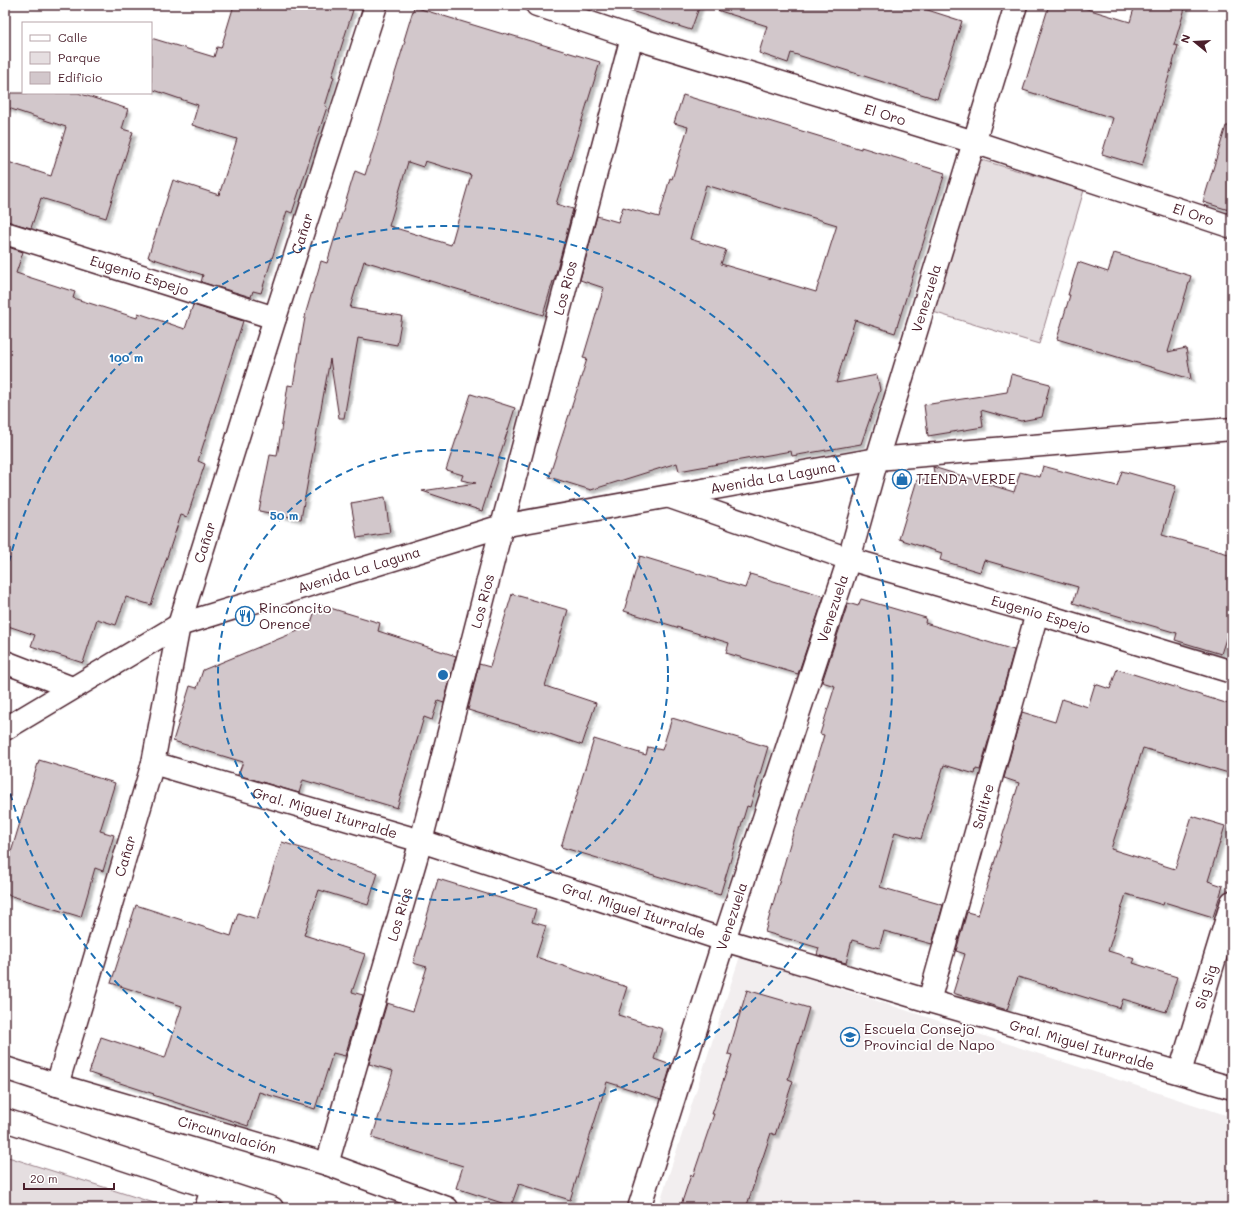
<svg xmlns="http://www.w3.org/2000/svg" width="1237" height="1213" font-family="Mali,sans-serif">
  <defs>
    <filter id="shadow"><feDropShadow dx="3.5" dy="3.5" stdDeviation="1" flood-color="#0004"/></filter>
  </defs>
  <rect width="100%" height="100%" fill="#fff"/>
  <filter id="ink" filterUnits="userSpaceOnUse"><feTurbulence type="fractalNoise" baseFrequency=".025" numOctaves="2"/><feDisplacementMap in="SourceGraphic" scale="8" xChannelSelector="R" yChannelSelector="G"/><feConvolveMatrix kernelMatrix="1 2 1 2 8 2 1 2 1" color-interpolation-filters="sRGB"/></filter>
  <g filter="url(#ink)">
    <!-- built -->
    <path fill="#f2eeef" d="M 740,956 L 1232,1117 L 1232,1208 L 658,1208 Z"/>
    <!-- green -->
    <path fill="#e5dee0" stroke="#987e86" d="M 978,159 L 1084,190 L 1039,344 L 933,312 Z
      M 5,1156 L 170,1208 L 5,1208 Z"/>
    <!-- building -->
    <path fill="#d2c7cb" stroke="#4a1f2b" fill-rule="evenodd" filter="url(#shadow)" d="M 234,5 L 338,5 L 353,10 L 332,76 L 334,77 L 325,106 L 327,107 L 292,213 L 287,211 L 261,293 L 253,291 L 251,297 L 201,282 L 203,275 L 148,257 L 173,180 L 219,195 L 237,139 L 192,125 L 198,105 L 151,89 L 151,38 L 214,57 L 217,47 L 221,48 Z
      M 629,5 L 700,5 L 691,30 L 628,10 Z
      M 718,5 L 912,5 L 962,21 L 937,99 L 791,53 L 788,63 L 759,53 L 767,26 L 717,10 Z
      M 1049,5 L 1074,5 L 1130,22 L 1135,5 L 1186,5 L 1174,45 L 1178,46 L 1142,166 L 1102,154 L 1113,118 L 1023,90 Z
      M 414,7 L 503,34 L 504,33 L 600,62 L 556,204 L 573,209 L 554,281 L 553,281 L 543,315 L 364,261 L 350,308 L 402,316 L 397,345 L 358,338 L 344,418 L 339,418 L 330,359 L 301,519 L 259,511 L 270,455 L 277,456 L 288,385 L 293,386 L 306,312 L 321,261 L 327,263 L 355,171 L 365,175 L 386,107 L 385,106 L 405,41 L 404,40 ZM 425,161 L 471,175 L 451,245 L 389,226 L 408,162 L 423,167 Z
      M 5,93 L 78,93 L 128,109 L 122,129 L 133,132 L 106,218 L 41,198 L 31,228 L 5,221 L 5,161 L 51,176 L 66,127 L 5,107 Z
      M 683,95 L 861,149 L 861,147 L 945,173 L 895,333 L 855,320 L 836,383 L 877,375 L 880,390 L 861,444 L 792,456 L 791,451 L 679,471 L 677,463 L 591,490 L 549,477 L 587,359 L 583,358 L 604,288 L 580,280 L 597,216 L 618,222 L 623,207 L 659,217 L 670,178 L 672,179 L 688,127 L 674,123 ZM 706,185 L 837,225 L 816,292 L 721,264 L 726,250 L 690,239 Z
      M 1226,126 L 1232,126 L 1232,211 L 1203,202 Z
      M 5,246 L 23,252 L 16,273 L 75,292 L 73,298 L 137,318 L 138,313 L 185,329 L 193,305 L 243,321 L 198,461 L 205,464 L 187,517 L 181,515 L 151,605 L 126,597 L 116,625 L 97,619 L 83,663 L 31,646 L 35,635 L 5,625 Z
      M 1114,253 L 1191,276 L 1168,352 L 1186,348 L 1191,379 L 1057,339 L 1070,295 L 1068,295 L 1078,262 L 1108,272 Z
      M 1011,374 L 1050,384 L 1042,417 L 1021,421 L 981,410 L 983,427 L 928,436 L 924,405 L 1007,392 Z
      M 471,394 L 515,408 L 482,511 L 422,491 L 476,483 L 461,480 L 463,475 L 446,470 Z
      M 1043,466 L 1117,486 L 1122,471 L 1176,486 L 1162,535 L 1232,555 L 1232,620 L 1221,654 L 1175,640 L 1177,633 L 1073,603 L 1078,587 L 984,560 L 980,572 L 940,560 L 942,553 L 899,539 L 917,480 L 935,478 L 933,467 L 1014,492 L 1020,472 L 1040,477 Z
      M 385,497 L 390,533 L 357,538 L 351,503 Z
      M 640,556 L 745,588 L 750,574 L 824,596 L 798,674 L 726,653 L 729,643 L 624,611 Z
      M 512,594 L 568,610 L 545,686 L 596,703 L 582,745 L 535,729 L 535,730 L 468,710 L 479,664 L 490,667 Z
      M 861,599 L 926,618 L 925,623 L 1014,650 L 980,770 L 976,769 L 975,774 L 944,765 L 921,839 L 895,832 L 880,887 L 943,905 L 932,944 L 884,931 L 879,948 L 852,940 L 846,963 L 817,955 L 819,948 L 765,932 L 795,826 L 796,827 L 824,735 L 820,734 L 835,686 L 822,682 L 848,603 L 858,606 Z
      M 317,604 L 380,623 L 378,631 L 456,656 L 444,703 L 438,701 L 432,720 L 424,717 L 397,808 L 303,780 L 299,793 L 238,775 L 243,762 L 173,741 L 190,686 L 197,688 L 203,670 L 310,626 Z
      M 1117,669 L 1232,705 L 1232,774 L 1143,748 L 1111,849 L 1175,869 L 1192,816 L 1225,826 L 1208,881 L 1223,886 L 1213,917 L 1164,902 L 1163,905 L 1126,894 L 1108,951 L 1135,959 L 1133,963 L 1177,977 L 1166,1012 L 1123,999 L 1120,1008 L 1018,977 L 1007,1010 L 953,993 L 965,954 L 956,951 L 967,912 L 978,915 L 1019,783 L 1004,778 L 1022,712 L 1055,722 L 1062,699 L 1088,707 L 1095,684 L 1110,689 Z
      M 672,718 L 768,747 L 750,807 L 747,806 L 720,895 L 561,847 L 594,739 L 646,755 L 648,747 L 662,750 Z
      M 39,760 L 115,783 L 100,831 L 114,835 L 103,871 L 95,868 L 81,917 L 5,894 L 5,872 Z
      M 282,842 L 329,857 L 329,858 L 378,873 L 368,905 L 319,890 L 304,935 L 365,954 L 352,992 L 363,995 L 345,1056 L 333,1053 L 315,1109 L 259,1092 L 248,1126 L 153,1095 L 154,1094 L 89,1073 L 101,1037 L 165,1058 L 182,1006 L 111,983 L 136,905 L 231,936 L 238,913 L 257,919 Z
      M 438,879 L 536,909 L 532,922 L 546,926 L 536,957 L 627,987 L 618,1015 L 663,1029 L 654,1059 L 671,1065 L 661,1099 L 607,1082 L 570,1200 L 519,1184 L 511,1206 L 456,1188 L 463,1166 L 372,1138 L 393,1071 L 369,1064 L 387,1003 L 413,1011 L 427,967 L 413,963 Z
      M 747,990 L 809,1008 L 788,1079 L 793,1081 L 775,1135 L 771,1133 L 746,1208 L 680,1208 L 691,1175 L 693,1176 L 714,1114 L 712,1114 L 732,1055 L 728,1054 Z"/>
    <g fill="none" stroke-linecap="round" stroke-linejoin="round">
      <!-- minor casing -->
      <g stroke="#4a1f2b" stroke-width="25">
        <g id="minor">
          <path id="s1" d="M 537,5 L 632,37 L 974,142 L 1232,227"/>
          <path id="s2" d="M 5,233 L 275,318"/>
          <path id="s3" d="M 670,497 L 849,559 L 1037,613 L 1232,672"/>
          <path d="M 5,662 L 72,688"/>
          <path id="s4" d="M 5,729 L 179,625 L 502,526 L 877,459 L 1232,429"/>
          <path id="s5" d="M 153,763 L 421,841 L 724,940 L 929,1001 L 1232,1088"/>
          <path id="s6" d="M 929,1001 L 1037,613"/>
          <path id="s7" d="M 1180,1072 L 1232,902"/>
          <path id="s8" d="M 57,1085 L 153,763 L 179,625 L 275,318 L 376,5"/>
          <path id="s9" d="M 327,1164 L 421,841 L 502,526 L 632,37"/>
          <path d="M 206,1208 L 212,1189"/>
          <path id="s10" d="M 639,1208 L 724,940 L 849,559 L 877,459 L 1016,5"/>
        </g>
      </g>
      <!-- major casing -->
      <g stroke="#4a1f2b" stroke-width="25">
        <g id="major">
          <path id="s11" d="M 5,1068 L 57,1085 L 327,1164 L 447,1208"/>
          <path d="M 5,1120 L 272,1208"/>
        </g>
      </g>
      <!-- minor -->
      <use href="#minor" stroke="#fff" stroke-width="22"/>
      <!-- major -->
      <use href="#major" stroke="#fff" stroke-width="22"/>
    </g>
  </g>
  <!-- distance rings -->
  <g fill="none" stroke="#1f6fb2" stroke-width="2" stroke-dasharray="7 5">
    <circle cx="443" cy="675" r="225"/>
    <path d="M6 574A449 449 0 1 1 6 776"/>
  </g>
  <!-- icons -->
  <defs>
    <g id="shop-ring" transform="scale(1)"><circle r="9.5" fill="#fff" stroke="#1f6fb2" stroke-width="1.5"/><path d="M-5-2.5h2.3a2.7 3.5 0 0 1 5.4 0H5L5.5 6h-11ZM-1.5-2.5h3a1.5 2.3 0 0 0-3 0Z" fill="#1f6fb2"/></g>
    <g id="restaurant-ring" transform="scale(1)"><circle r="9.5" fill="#fff" stroke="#1f6fb2" stroke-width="1.5"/><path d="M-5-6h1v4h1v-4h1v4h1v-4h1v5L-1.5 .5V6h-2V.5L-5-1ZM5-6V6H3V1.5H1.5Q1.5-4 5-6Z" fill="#1f6fb2"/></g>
    <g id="school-ring" transform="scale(1)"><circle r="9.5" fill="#fff" stroke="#1f6fb2" stroke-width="1.5"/><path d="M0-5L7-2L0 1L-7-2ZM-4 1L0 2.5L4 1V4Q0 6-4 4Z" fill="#1f6fb2"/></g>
  </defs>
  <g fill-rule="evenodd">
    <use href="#shop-ring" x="902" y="479"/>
    <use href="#restaurant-ring" x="245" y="616"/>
    <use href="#school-ring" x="850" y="1037"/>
  </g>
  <g text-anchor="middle" stroke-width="3.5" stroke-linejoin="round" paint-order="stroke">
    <!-- street labels -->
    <g font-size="14" fill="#4a1f2b" stroke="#fff">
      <text dy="5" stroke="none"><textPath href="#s1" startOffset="365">El Oro</textPath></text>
      <text dy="5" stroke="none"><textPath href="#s1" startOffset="689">El Oro</textPath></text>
      <text dy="5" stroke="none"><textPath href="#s8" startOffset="887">Cañar</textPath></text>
      <text dy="5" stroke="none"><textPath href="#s2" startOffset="141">Eugenio Espejo</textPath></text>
      <text dy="5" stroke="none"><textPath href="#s9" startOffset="908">Los Rios</textPath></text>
      <text dy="5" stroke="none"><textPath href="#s10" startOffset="954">Venezuela</textPath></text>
      <text dy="5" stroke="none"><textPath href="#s4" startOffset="816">Avenida La Laguna</textPath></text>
      <text dy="5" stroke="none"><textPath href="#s8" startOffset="563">Cañar</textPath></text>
      <text dy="5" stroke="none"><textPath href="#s4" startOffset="391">Avenida La Laguna</textPath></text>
      <text dy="5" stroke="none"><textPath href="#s9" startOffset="584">Los Rios</textPath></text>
      <text dy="5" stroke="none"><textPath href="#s10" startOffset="630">Venezuela</textPath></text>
      <text dy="5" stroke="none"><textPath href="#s3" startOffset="389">Eugenio Espejo</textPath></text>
      <text dy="5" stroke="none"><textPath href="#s6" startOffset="202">Salitre</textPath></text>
      <text dy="5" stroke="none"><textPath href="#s5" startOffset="179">Gral. Miguel Iturralde</textPath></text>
      <text dy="5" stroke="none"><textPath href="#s8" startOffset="239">Cañar</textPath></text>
      <text dy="5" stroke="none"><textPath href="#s5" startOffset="503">Gral. Miguel Iturralde</textPath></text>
      <text dy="5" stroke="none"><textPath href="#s9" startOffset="260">Los Rios</textPath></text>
      <text dy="5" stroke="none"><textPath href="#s10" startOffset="306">Venezuela</textPath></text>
      <text dy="5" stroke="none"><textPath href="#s7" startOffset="89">Sig Sig</textPath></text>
      <text dy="5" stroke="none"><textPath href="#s5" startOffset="971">Gral. Miguel Iturralde</textPath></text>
      <text dy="5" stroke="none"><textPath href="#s11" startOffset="232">Circunvalación</textPath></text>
    </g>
    <!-- poi labels -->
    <g font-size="14" fill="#4a1f2b" stroke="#fff" text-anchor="start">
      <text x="916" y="484">TIENDA VERDE</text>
      <text x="259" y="613">Rinconcito<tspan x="259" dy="16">Orence</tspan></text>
      <text x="864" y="1034">Escuela Consejo<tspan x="864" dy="16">Provincial de Napo</tspan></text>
    </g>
  </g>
  <circle cx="443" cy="675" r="6" fill="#1f6fb2" stroke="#fff" stroke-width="2"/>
  <g font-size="12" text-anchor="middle" font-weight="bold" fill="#1f6fb2" stroke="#fff" stroke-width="3.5" stroke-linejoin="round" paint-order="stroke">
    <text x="126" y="362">100 m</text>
    <text x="284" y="520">50 m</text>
  </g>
  <!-- margin -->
  <rect width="1237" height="1213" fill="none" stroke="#fff" stroke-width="20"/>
  <rect x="10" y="10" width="1217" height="1193" fill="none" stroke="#4a1f2b" stroke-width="1.5" filter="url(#ink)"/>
  <!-- legend -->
  <rect x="22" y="22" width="130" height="72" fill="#ffffff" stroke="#b7a5aa"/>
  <rect x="30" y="35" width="20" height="6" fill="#ffffff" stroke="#b7a5aa"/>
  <text x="58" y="42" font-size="12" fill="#4a1f2b">Calle</text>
  <rect x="30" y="52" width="20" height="12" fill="#e5dee0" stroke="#b7a5aa"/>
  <text x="58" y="62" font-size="12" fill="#4a1f2b">Parque</text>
  <rect x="30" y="72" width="20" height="12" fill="#d2c7cb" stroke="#b7a5aa"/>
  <text x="58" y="82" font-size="12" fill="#4a1f2b">Edificio</text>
  <!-- north arrow -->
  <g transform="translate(1195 42) rotate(288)" stroke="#ffffff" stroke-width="3" paint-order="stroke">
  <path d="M0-3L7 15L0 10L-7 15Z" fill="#4a1f2b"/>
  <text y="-6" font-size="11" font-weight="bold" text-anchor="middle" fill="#4a1f2b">N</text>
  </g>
  <!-- scale -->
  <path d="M24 1183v6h90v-6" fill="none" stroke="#4a1f2b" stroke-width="2"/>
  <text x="30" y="1183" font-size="12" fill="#4a1f2b" stroke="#ffffff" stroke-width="3" paint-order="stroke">20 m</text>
</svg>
